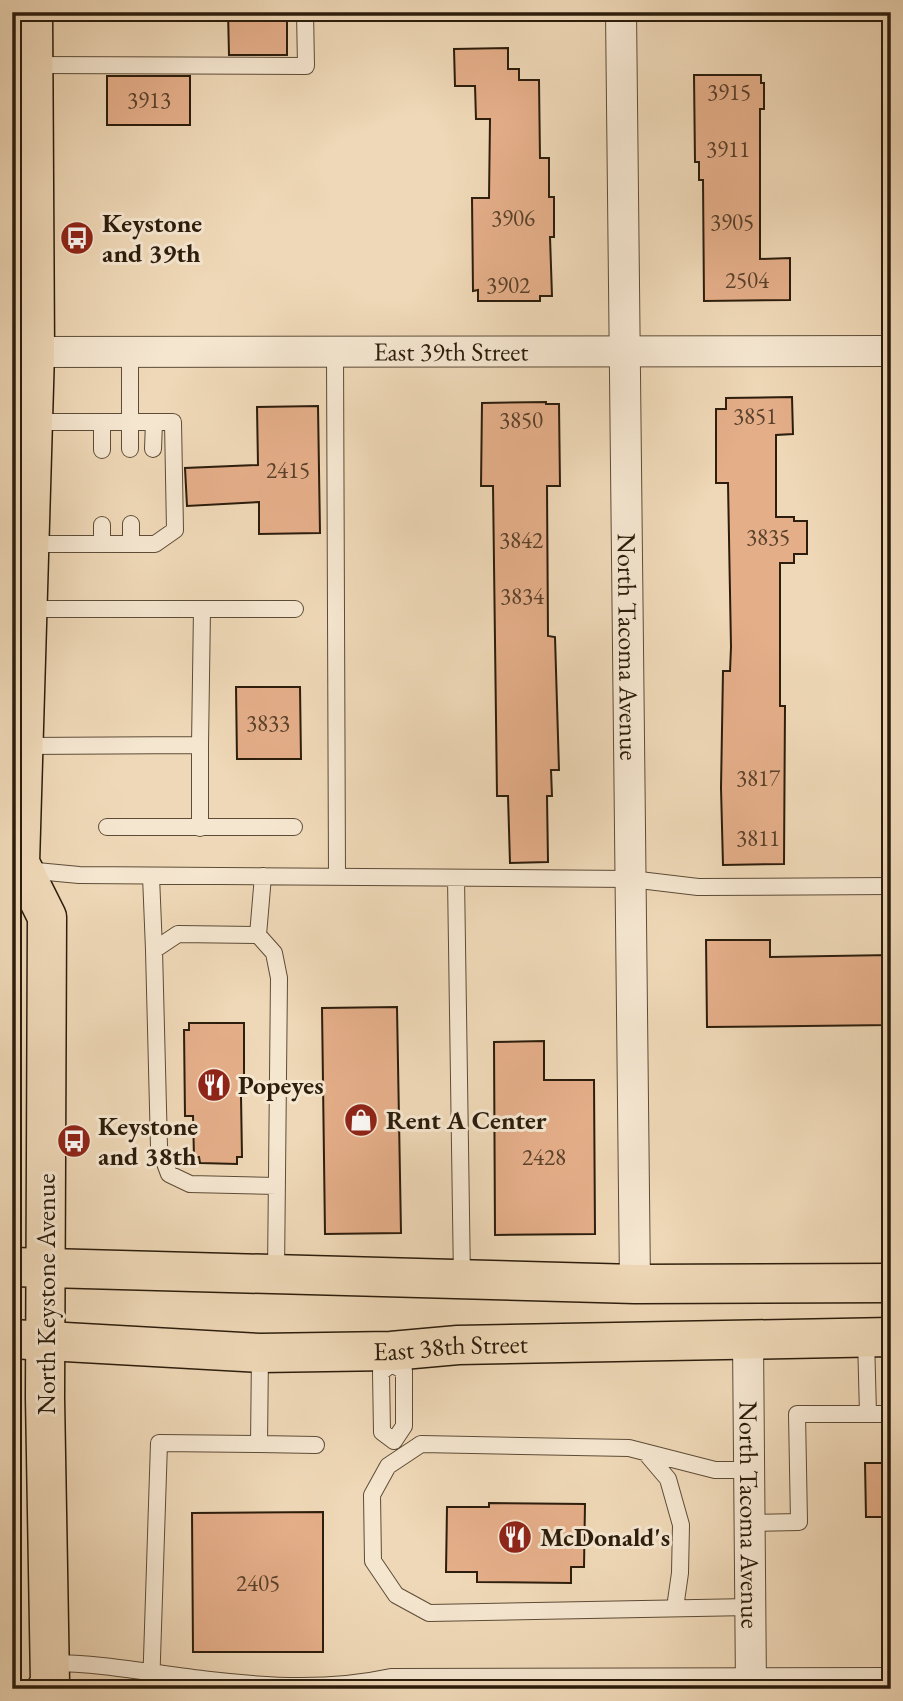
<svg xmlns="http://www.w3.org/2000/svg" width="903" height="1701" font-family="'EB Garamond',serif">
  <rect width="100%" height="100%" fill="#efd8b7"/>
  <filter id="stains"><feTurbulence type="fractalNoise" baseFrequency=".00286" numOctaves="4"/><feColorMatrix values="0 0 0 0 .2 0 0 0 0 .09 0 0 0 0 .02 0 0 0 .5 -.17"/></filter>
  <radialGradient id="worn" r=".72"><stop offset=".6" stop-color="#630" stop-opacity="0"/><stop offset="1" stop-color="#630" stop-opacity=".3"/></radialGradient>
  <!-- building -->
  <path fill="#e4ae89" stroke="#2c1d0c" stroke-width="2" d="M 228,12 L 287,12 L 287,55 L 229,55 Z
    M 508,48 L 508,69 L 519,69 L 519,80 L 539,80 L 540,158 L 549,158 L 549,197 L 554,197 L 554,237 L 550,237 L 552,296 L 540,296 L 540,301 L 478,301 L 478,290 L 473,291 L 472,198 L 489,198 L 490,119 L 476,119 L 475,86 L 455,86 L 454,49 Z
    M 694,75 L 761,75 L 761,83 L 764,83 L 764,109 L 760,109 L 760,259 L 790,258 L 790,300 L 704,301 L 703,180 L 699,180 L 699,162 L 695,162 Z
    M 107,76 L 190,76 L 190,125 L 107,125 Z
    M 792,397 L 793,434 L 776,435 L 776,517 L 794,517 L 794,521 L 807,521 L 807,554 L 794,554 L 794,563 L 780,563 L 780,706 L 785,706 L 784,864 L 723,865 L 721,788 L 723,671 L 730,671 L 731,647 L 728,483 L 716,483 L 716,409 L 726,409 L 726,398 Z
    M 546,402 L 546,404 L 559,404 L 560,486 L 547,486 L 548,636 L 555,637 L 559,770 L 551,770 L 552,796 L 547,796 L 548,862 L 510,863 L 508,796 L 497,796 L 493,486 L 481,486 L 482,403 Z
    M 318,406 L 320,533 L 259,534 L 259,502 L 187,506 L 185,468 L 258,465 L 257,407 Z
    M 236,687 L 300,687 L 301,759 L 237,759 Z
    M 706,940 L 770,940 L 770,957 L 891,955 L 891,1025 L 707,1027 Z
    M 397,1007 L 401,1233 L 325,1234 L 322,1008 Z
    M 189,1023 L 244,1023 L 244,1096 L 241,1096 L 242,1157 L 237,1157 L 237,1164 L 200,1163 L 199,1157 L 194,1157 L 193,1116 L 185,1116 L 184,1030 L 189,1030 Z
    M 544,1041 L 544,1080 L 594,1080 L 595,1234 L 495,1235 L 494,1042 Z
    M 865,1463 L 891,1463 L 891,1517 L 866,1517 Z
    M 489,1503 L 585,1504 L 584,1567 L 571,1567 L 571,1583 L 477,1582 L 477,1572 L 446,1572 L 447,1507 L 489,1507 Z
    M 323,1512 L 323,1652 L 193,1652 L 192,1513 Z"/>
  <g fill="none" stroke-linecap="round" stroke-linejoin="round">
    <!-- service casing -->
    <g stroke="#5d4c37" stroke-width="18">
      <path id="service" d="M 34,65 L 306,66 L 305,12
        M 335,352 L 337,877
        M 130,449 L 130,353
        M 153,449 L 154,422
        M 102,450 L 102,422
        M 131,524 L 131,544
        M 102,525 L 102,544
        M 29,544 L 155,544 L 175,530 L 173,422 L 33,422
        M 202,609 L 295,609
        M 200,745 L 200,828
        M 23,746 L 200,745 L 202,609 L 28,609
        M 107,827 L 294,827
        M 26,870 L 79,875 L 631,879 L 698,887 L 891,886
        M 151,876 L 154,950
        M 456,878 L 462,1280
        M 258,935 L 263,876
        M 276,1272 L 279,978 L 274,953 L 258,935 L 178,934 L 154,950 L 159,1147 L 169,1174 L 190,1184 L 277,1186
        M 392,1364 L 404,1371 L 404,1426 L 394,1441 L 382,1432 L 381,1372 Z
        M 868,1414 L 891,1414
        M 259,1444 L 316,1445
        M 645,1452 L 668,1479 L 681,1525 L 680,1573 L 675,1608
        M 749,1470 L 715,1470 L 629,1448 L 421,1444 L 388,1466 L 372,1495 L 373,1561 L 396,1595 L 429,1613 L 750,1607
        M 750,1523 L 799,1522 L 797,1414 L 868,1414 L 866,1338
        M 50,1663 C 104,1663 156,1674 210,1680 C 271,1687 331,1690 391,1677 L 891,1676
        M 151,1689 L 159,1443 L 259,1444 L 260,1353"/>
    </g>
    <!-- minor casing -->
    <g stroke="#5d4c37" stroke-width="32">
      <g id="minor">
        <path id="s1" d="M 621,12 L 635,1284"/>
        <path id="s2" d="M 12,352 L 891,351"/>
        <path id="s3" d="M 748,1340 L 751,1689"/>
      </g>
    </g>
    <!-- primary casing -->
    <g stroke="#2c1d0c" stroke-width="41">
      <g id="primary">
        <path d="M 33,12 L 35,352 L 20,863 L 47,917 L 45,1398 L 50,1683 L 46,1689"/>
        <path d="M 12,1267 L 635,1284 L 891,1283"/>
        <path id="s4" d="M 12,1339 L 260,1353 L 391,1351 L 458,1345 L 891,1337"/>
      </g>
    </g>
    <!-- service -->
    <use href="#service" stroke="#f5e6d0" stroke-width="16"/>
    <!-- minor -->
    <use href="#minor" stroke="#f5e6d0" stroke-width="30"/>
    <!-- primary -->
    <use href="#primary" stroke="#efd8b7" stroke-width="38"/>
  </g>
  <!-- icons -->
  <defs>
    <g id="bus-disc" transform="scale(1.75)"><circle r="9.5" fill="#8f2418" stroke="#f5e6d0"/><path d="M-5-6H5V4H4V6H2V4H-2V6H-4V4H-5ZM-3.5-4V0h7V-4ZM-3.5 1.2v1.5H-2V1.2ZM2 1.2v1.5H3.5V1.2Z" fill="#fff"/></g>
    <g id="restaurant-disc" transform="scale(1.75)"><circle r="9.5" fill="#8f2418" stroke="#f5e6d0"/><path d="M-5-6h1v4h1v-4h1v4h1v-4h1v5L-1.5 .5V6h-2V.5L-5-1ZM5-6V6H3V1.5H1.5Q1.5-4 5-6Z" fill="#fff"/></g>
    <g id="shop-disc" transform="scale(1.75)"><circle r="9.5" fill="#8f2418" stroke="#f5e6d0"/><path d="M-5-2.5h2.3a2.7 3.5 0 0 1 5.4 0H5L5.5 6h-11ZM-1.5-2.5h3a1.5 2.3 0 0 0-3 0Z" fill="#fff"/></g>
  </defs>
  <g fill-rule="evenodd">
    <use href="#bus-disc" x="77" y="238"/>
    <use href="#restaurant-disc" x="214" y="1085"/>
    <use href="#shop-disc" x="361" y="1120"/>
    <use href="#bus-disc" x="74" y="1141"/>
    <use href="#restaurant-disc" x="515" y="1537"/>
  </g>
  <g text-anchor="middle" stroke-width="6" stroke-linejoin="round" paint-order="stroke">
    <!-- number labels -->
    <g font-size="23" fill="#5a412b">
      <text x="729" y="100">3915</text>
      <text x="149" y="108">3913</text>
      <text x="728" y="157">3911</text>
      <text x="513" y="226">3906</text>
      <text x="732" y="230">3905</text>
      <text x="747" y="288">2504</text>
      <text x="508" y="293">3902</text>
      <text x="755" y="424">3851</text>
      <text x="521" y="428">3850</text>
      <text x="288" y="478">2415</text>
      <text x="768" y="545">3835</text>
      <text x="521" y="548">3842</text>
      <text x="522" y="604">3834</text>
      <text x="268" y="731">3833</text>
      <text x="758" y="786">3817</text>
      <text x="758" y="846">3811</text>
      <text x="544" y="1165">2428</text>
      <text x="258" y="1591">2405</text>
    </g>
    <!-- poi labels -->
    <g font-size="26" font-weight="bold" fill="#2c1d0c" stroke="#f5e6d0" text-anchor="start">
      <text x="102" y="232">Keystone<tspan x="102" dy="30">and 39th</tspan></text>
      <text x="238" y="1094">Popeyes</text>
      <text x="386" y="1129">Rent A Center</text>
      <text x="98" y="1135">Keystone<tspan x="98" dy="30">and 38th</tspan></text>
      <text x="540" y="1546">McDonald's</text>
    </g>
    <!-- street labels -->
    <g font-size="26" fill="#2c1d0c" stroke="#f5e6d0">
      <text dy="9" stroke="none"><textPath href="#s2" startOffset="439">East 39th Street</textPath></text>
      <text dy="9" stroke="none"><textPath href="#s1" startOffset="635">North Tacoma Avenue</textPath></text>
      <text transform="translate(46 1294) rotate(-90)" y="9">North Keystone Avenue</text>
      <text dy="9" stroke="none"><textPath href="#s4" startOffset="439">East 38th Street</textPath></text>
      <text dy="9" stroke="none"><textPath href="#s3" startOffset="175">North Tacoma Avenue</textPath></text>
    </g>
  </g>
  <!-- margin -->
  <rect width="903" height="1701" fill="none" stroke="#efd8b7" stroke-width="42"/>
  <rect x="14" y="14" width="875" height="1673" fill="none" stroke="#2c1d0c" stroke-width="3.5"/>
  <rect x="21" y="21" width="861" height="1659" fill="none" stroke="#2c1d0c" stroke-width="2"/>
  <rect width="100%" height="100%" filter="url(#stains)"/>
  <rect width="100%" height="100%" fill="url(#worn)"/>
</svg>
